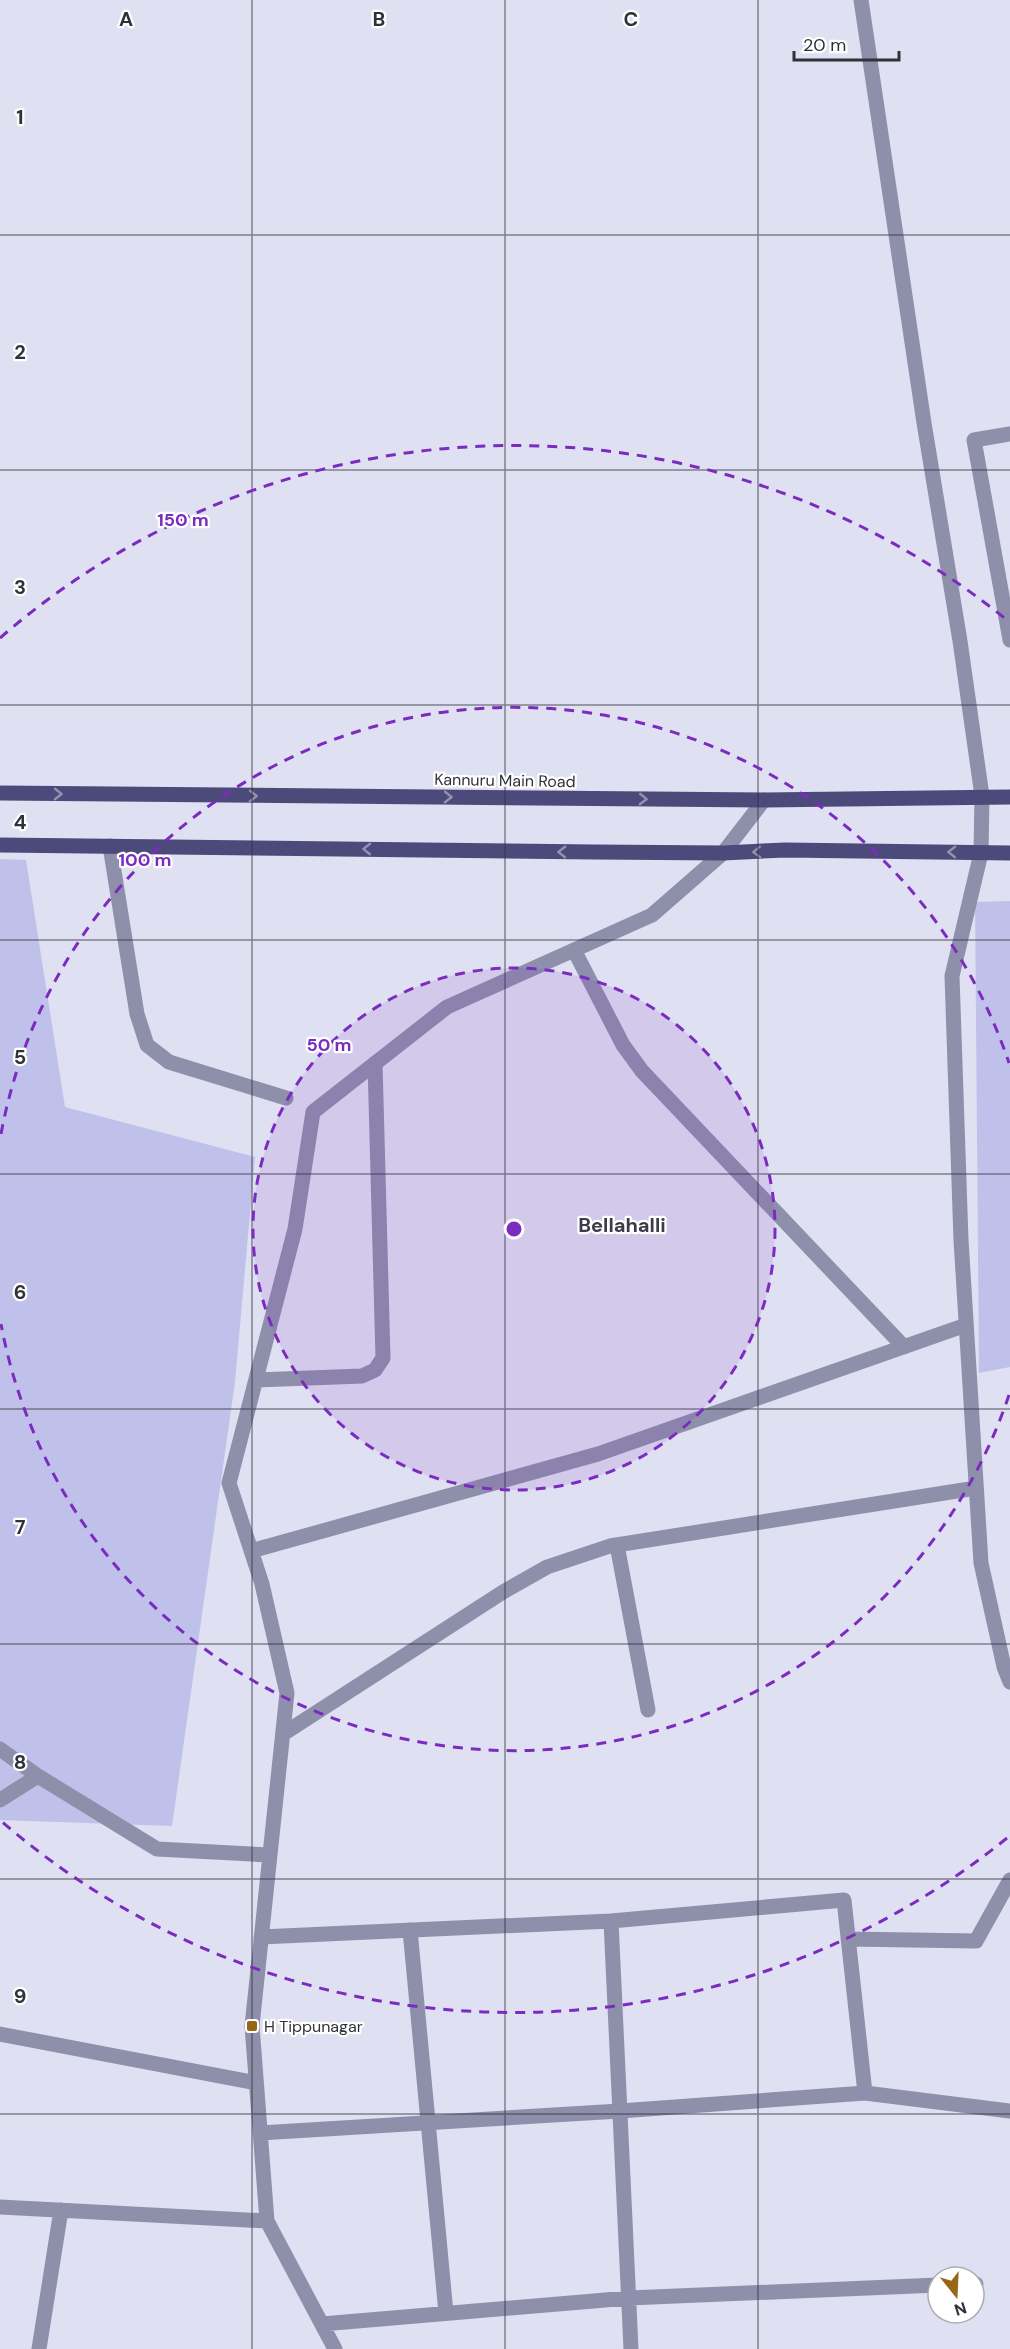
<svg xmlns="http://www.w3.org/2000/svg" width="1010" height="2349" font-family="'DM Sans',sans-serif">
  <rect width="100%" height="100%" fill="#dfe0f2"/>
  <!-- green -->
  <path fill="#c0c1eb" d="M 0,859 L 26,860 L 65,1107 L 255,1157 L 235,1382 L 172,1826 L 0,1820 Z
    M 1010,901 L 1010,1367 L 979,1373 L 975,902 Z"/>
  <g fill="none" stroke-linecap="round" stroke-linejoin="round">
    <!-- minor -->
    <path stroke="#8e8fab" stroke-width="15" d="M 861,0 L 924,423 L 960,641 L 982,796 L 981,853 L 952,976 L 961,1240 L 981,1563 L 1004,1667 L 1010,1682
      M 1010,434 L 974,440 L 1010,640
      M 110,846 L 137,1014 L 147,1045 L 169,1062 L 286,1098
      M 574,950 L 623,1045 L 642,1071 L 904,1347
      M 256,1380 L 362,1376 L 375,1370 L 383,1358 L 375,1063
      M 617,1545 L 648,1710
      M 251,1551 L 598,1454 L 966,1325
      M 283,1734 L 503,1592 L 547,1567 L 610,1546 L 976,1488
      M 0,1749 L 38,1776 L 157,1849 L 270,1855
      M 0,1800 L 38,1776
      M 410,1930 L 446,2313
      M 261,1937 L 611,1921
      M 848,1939 L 976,1941 L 1010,1880
      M 0,2034 L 256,2083
      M 260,2133 L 620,2111 L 865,2093
      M 0,2207 L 267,2221
      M 974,2284 L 976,2284
      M 322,2324 L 629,2298 L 938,2285
      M 39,2349 L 61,2210
      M 335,2349 L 267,2221 L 252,2026 L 287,1693 L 262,1584 L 229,1483 L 295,1229 L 313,1112 L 447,1007 L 652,915 L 723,853 L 764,800
      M 631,2349 L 611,1921 L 844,1900 L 865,2093 L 1010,2111"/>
    <!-- major -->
    <path stroke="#4c4a7a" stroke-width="15" d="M 0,793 L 764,800 L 1010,797
      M 0,845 L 595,852 L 723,853 L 785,850 L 1010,853"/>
  </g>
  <!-- one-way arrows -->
  <defs><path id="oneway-chevron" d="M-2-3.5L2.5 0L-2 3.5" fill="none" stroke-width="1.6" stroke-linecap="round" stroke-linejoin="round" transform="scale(1.5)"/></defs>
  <g stroke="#9492af">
    <use href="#oneway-chevron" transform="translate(58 794) rotate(1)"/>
    <use href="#oneway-chevron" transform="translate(253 796) rotate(1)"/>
    <use href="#oneway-chevron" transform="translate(448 797) rotate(1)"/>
    <use href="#oneway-chevron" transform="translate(643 799) rotate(1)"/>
    <use href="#oneway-chevron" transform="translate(367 849) rotate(-179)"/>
    <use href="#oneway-chevron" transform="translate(562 852) rotate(-179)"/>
    <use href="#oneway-chevron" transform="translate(757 852) rotate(178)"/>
    <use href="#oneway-chevron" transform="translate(952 852) rotate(-179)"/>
  </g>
  <!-- grid -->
  <path fill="none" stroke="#313138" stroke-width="1.5" stroke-opacity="0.55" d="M 252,0 L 252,2349M 505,0 L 505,2349M 758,0 L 758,2349M 0,235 L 1010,235M 0,470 L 1010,470M 0,705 L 1010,705M 0,940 L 1010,940M 0,1174 L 1010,1174M 0,1409 L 1010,1409M 0,1644 L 1010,1644M 0,1879 L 1010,1879M 0,2114 L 1010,2114"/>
  <!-- distance rings -->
  <circle cx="514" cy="1229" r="261" fill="#7b2cbf" fill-opacity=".12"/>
  <g fill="none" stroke="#7b2cbf" stroke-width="3" stroke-dasharray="10 8">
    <circle cx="514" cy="1229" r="261"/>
    <path d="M1009 1395A522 522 0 0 1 1 1324M1 1134A522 522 0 0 1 1009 1063"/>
    <path d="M1007 1838A783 783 0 0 1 0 1820M0 638A783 783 0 0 1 1007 620"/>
  </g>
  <!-- markers -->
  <rect fill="#976718" stroke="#fff" stroke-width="2" x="246" y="2020" width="12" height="12" rx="3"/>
  <g text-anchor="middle" stroke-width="4.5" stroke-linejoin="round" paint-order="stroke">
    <!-- street labels -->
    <g font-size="16" fill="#313138" stroke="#fff">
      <text transform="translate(505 780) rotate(1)" y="6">Kannuru Main Road</text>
    </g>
    <!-- poi labels -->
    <g font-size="16" fill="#313138" stroke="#fff" text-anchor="start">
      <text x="264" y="2032">H Tippunagar</text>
    </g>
    <!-- quarter labels -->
    <g font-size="20" font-weight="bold" fill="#3b3b4a" stroke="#fff">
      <text x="622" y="1232">Bellahalli</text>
    </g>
  </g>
  <g font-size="20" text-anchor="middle" font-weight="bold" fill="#313138" stroke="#fff" stroke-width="4.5" stroke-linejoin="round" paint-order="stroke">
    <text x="126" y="26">A</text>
    <text x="379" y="26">B</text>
    <text x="631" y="26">C</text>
    <text x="20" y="124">1</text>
    <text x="20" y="359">2</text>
    <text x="20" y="594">3</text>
    <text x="20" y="829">4</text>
    <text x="20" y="1064">5</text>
    <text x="20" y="1299">6</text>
    <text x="20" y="1534">7</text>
    <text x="20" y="1769">8</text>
    <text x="20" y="2003">9</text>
  </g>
  <circle cx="514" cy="1229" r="9" fill="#7b2cbf" stroke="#fff" stroke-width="3"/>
  <g font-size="18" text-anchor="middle" font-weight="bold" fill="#7b2cbf" stroke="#fff" stroke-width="4.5" stroke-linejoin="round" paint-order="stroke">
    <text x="183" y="526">150 m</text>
    <text x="145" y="866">100 m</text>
    <text x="329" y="1051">50 m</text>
  </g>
  <!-- north arrow -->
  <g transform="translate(956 2295) rotate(162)"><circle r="28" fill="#ffffff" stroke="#adadaf" stroke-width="1.5"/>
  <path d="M0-4.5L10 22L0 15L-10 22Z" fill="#976718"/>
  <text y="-9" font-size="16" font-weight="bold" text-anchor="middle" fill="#313138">N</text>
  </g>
  <!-- scale -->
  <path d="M794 51v9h105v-9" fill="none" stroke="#313138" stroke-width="3"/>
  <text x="803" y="51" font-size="18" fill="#313138" stroke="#ffffff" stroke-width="4.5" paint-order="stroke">20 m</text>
</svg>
